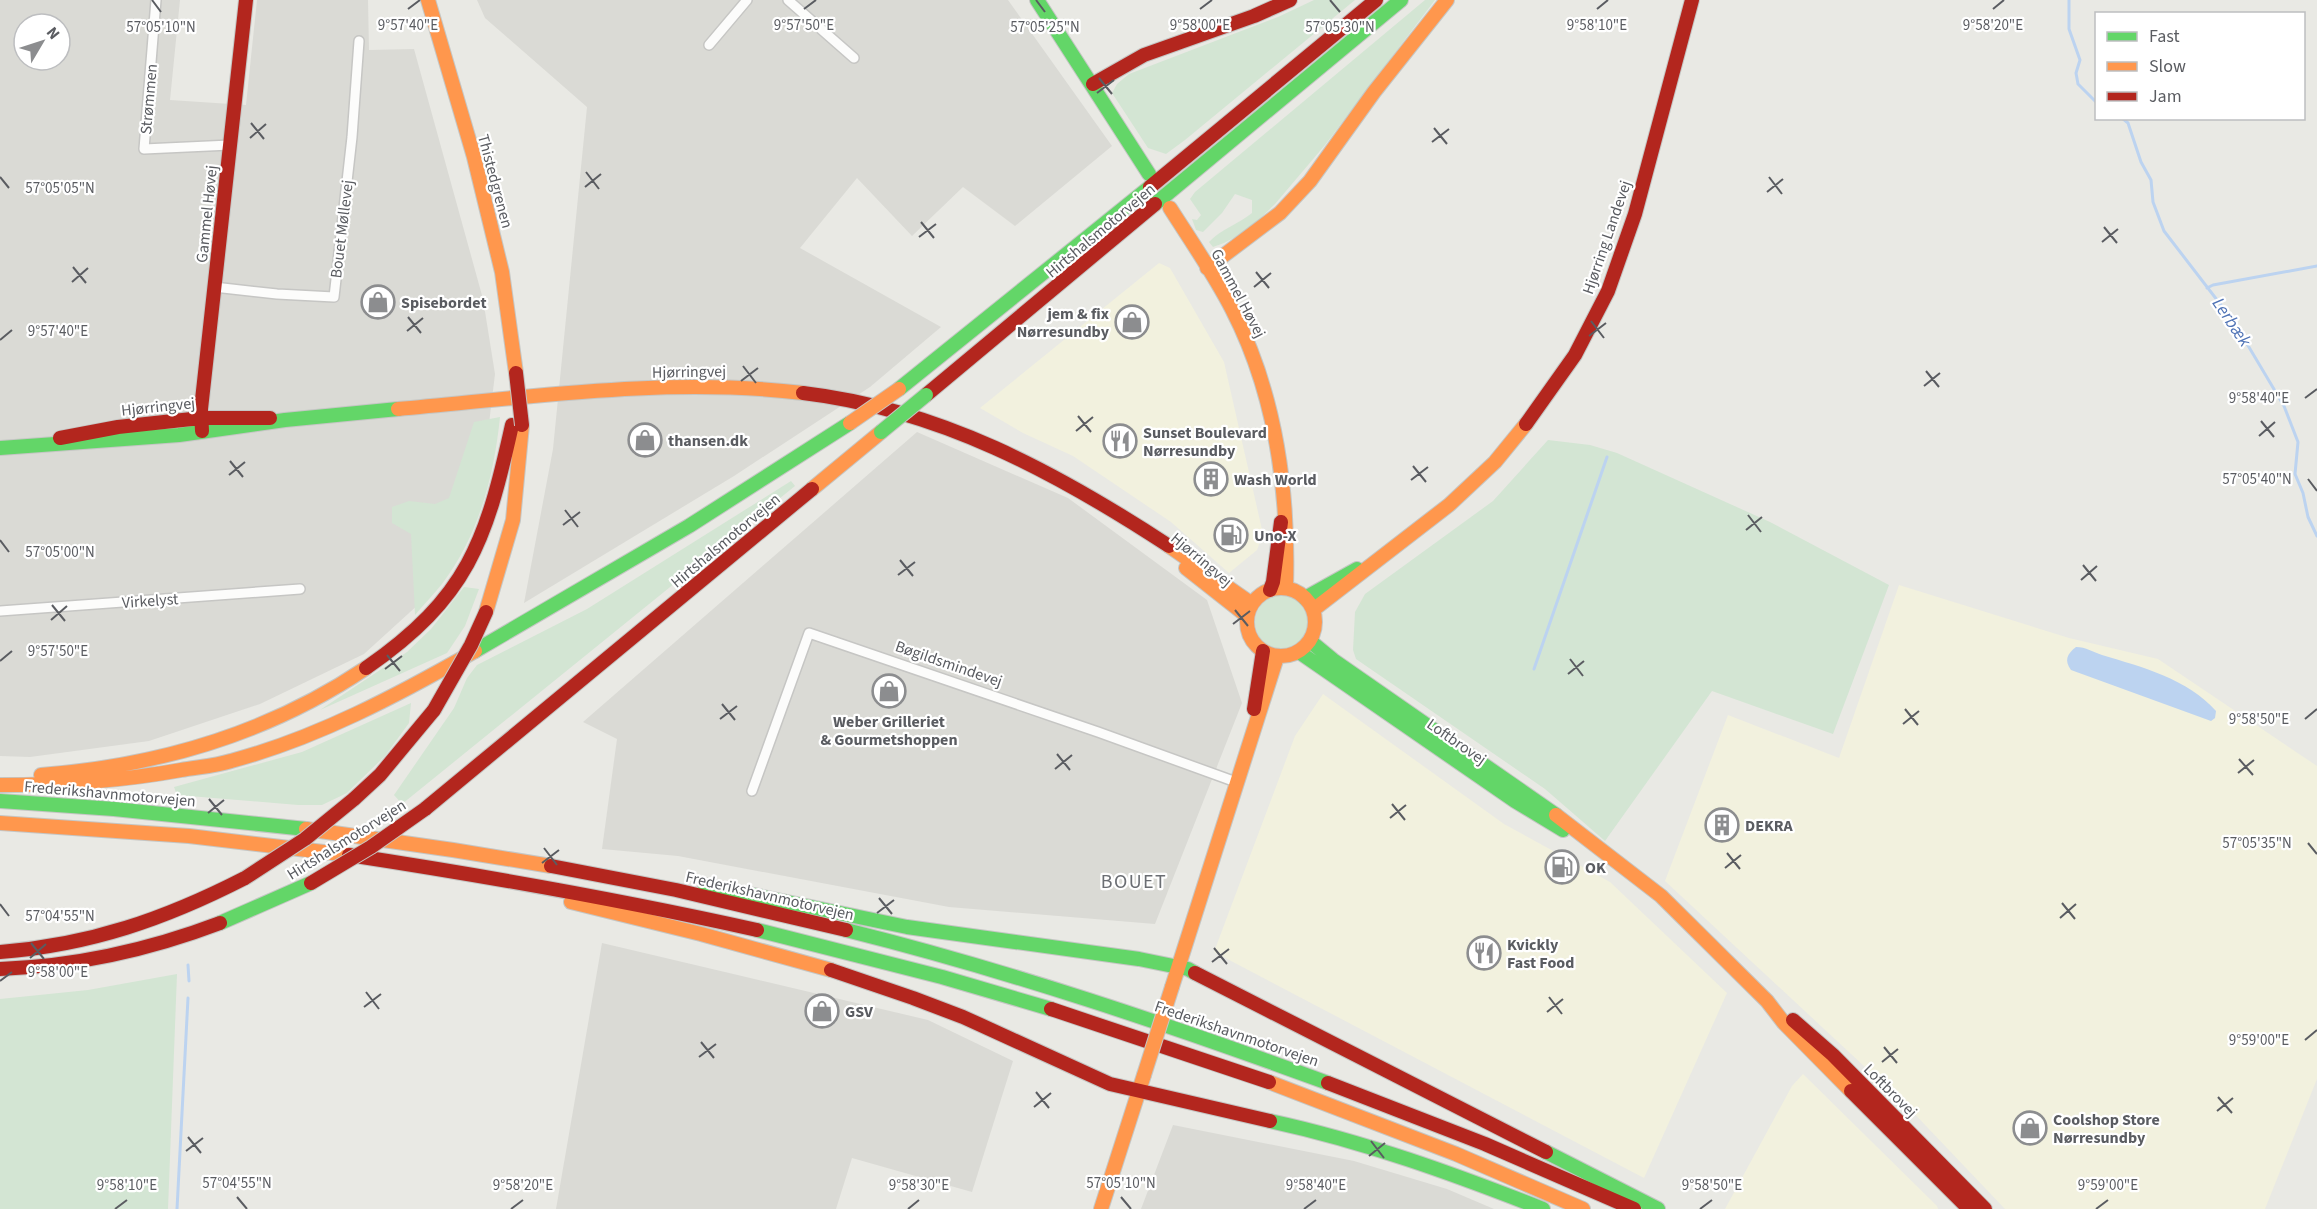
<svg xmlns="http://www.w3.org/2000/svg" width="2317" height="1209" font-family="'Source Sans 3',sans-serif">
  <rect width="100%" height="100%" fill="#e9e9e4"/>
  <!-- commercial -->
  <path fill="#f2f1de" d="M 1159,263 L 1170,268 L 1224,362 L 1263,534 L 1257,550 L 1229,573 L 1171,522 L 1073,456 L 1023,433 L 980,408 Z
    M 1899,585 L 2069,638 L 2158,659 L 2317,766 L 2317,1079 L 2265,1209 L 2005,1209 L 1908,1107 L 1665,881 L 1728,715 L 1839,758 Z
    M 1323,694 L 1504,824 L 1610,882 L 1727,993 L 1644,1178 L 1214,952 L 1295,736 Z
    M 1803,1074 L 1937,1206 L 1938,1209 L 1725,1209 L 1792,1086 Z"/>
  <!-- industrial -->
  <path fill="#dadad5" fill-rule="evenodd" d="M 0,0 L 180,0 L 170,100 L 246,105 L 257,0 L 368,0 L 369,50 L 414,49 L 483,299 L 495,374 L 487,440 L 420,603 L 364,654 L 260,704 L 149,741 L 30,757 L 0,756 ZM 24,24 L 60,24 L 60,60 L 24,60 Z
    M 477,0 L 1008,0 L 1112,146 L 1015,226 L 963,187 L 912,236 L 857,178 L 800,248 L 941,327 L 870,387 L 734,476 L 524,603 L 553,449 L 587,107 L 485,18 Z
    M 917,432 L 1068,498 L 1207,600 L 1242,703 L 1155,924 L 949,907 L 678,856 L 602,849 L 617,739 L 583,722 Z
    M 602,943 L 928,1020 L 1013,1061 L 972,1192 L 852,1158 L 836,1209 L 556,1209 Z
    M 1173,1125 L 1354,1161 L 1447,1189 L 1494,1209 L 1141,1209 Z"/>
  <!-- green -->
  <path fill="#d3e5d3" d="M 1314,0 L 1355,0 L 1185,140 L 1166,154 L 1148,148 L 1112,93 L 1117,84 L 1129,74 L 1278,17 Z
    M 1425,0 L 1435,0 L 1325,145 L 1275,204 L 1247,231 L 1224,243 L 1213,247 L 1209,242 C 1221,229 1239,224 1252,213 L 1252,200 L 1235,194 L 1222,213 L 1203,232 L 1196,230 L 1192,219 L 1197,220 L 1201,215 L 1190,199 L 1195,192 Z
    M 500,417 C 494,476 479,535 442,584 C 434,594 424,604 415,615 L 411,534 L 392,523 L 392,507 L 409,501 L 435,504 L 449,498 L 474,422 Z
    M 1548,440 L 1590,445 L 1617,453 L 1770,522 L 1889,585 L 1833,734 L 1712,691 L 1605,841 L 1545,789 L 1356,659 L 1353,650 L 1355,612 L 1365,594 L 1493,501 Z
    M 791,481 L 795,486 L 402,804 L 394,795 L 454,708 L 467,678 L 477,665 L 587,609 Z
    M 464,587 L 479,589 L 465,626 L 447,653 L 320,710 L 407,652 L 431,629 Z
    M1255 622a27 27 0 1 1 54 0a27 27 0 1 1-54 0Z
    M 411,703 L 409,723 L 385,756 L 347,793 L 322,805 L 298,805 L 177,795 L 174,787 L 302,752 Z
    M 177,974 L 168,1209 L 0,1209 L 0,999 L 88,990 Z"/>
  <!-- water -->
  <path fill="#bcd3f0" d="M 2076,647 C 2086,647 2093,652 2102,655 C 2142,667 2188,679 2216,711 L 2215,718 L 2211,721 L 2071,670 C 2064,660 2067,654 2076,647 Z"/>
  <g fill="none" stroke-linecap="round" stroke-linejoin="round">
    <!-- stream -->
    <path stroke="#bcd3f0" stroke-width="3" d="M 2069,0 L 2069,29 L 2080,60 L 2076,73 L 2078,84 L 2096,102
      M 2122,118 L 2128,123 L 2141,162 L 2151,180 L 2153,202 L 2164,231 L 2234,322 L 2284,406 L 2298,442 L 2295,474 L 2303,493 L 2308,517 L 2317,536
      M 2207,288 L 2213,285 L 2317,266
      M 1534,669 L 1607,457
      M 188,965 L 189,981
      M 177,1209 L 188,998"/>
    <!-- street casing -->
    <g stroke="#c6c6c4" stroke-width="12">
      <path id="street" d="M 156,0 L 144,149 L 230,145
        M 788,0 L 854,58
        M 709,45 L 747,0
        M 214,287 L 277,294 L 334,297 L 352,137 L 359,41
        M 0,611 L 300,589
        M 752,791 L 809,633 L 1098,732 L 1236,782"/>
    </g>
    <!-- fast casing -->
    <g stroke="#c5c6c4" stroke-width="16">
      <path id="fast" d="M 1037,0 L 1149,174
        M 1155,204 L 1401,0
        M 899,389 L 1150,187
        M 0,448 L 179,435 L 285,420 L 398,409
        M 1305,598 L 1357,569
        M 1310,641 L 1333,660 L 1556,815
        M 475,651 L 689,526 L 850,423
        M 1299,652 L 1515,801 L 1563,830
        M 0,801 L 114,809 L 306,829
        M 705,885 L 907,927 L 1139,959 L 1188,969 L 1195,973
        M 220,923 L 311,883
        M 757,930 L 942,977 L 1051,1009
        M 846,930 C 1010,971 1170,1025 1328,1083
        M 1270,1121 C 1363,1141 1454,1174 1543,1209
        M 1546,1152 L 1658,1209"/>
    </g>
    <!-- slow casing -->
    <g stroke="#c5c6c4" stroke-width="16">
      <path id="slow" d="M 428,0 L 474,157 L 502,272 L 516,373
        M 1170,208 C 1191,241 1214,274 1232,309 C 1277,396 1289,492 1286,588
        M 1207,268 L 1280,213 L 1310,181 L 1374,92 L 1447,0
        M 398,409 C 532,397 669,377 803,393
        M 812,489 L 881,432
        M 1169,546 L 1252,604
        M 1186,568 L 1247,616
        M1247 622a34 34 0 1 1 68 0a34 34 0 1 1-68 0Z
        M 1313,610 L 1449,505 L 1495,462 L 1526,424
        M 486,612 L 513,520 L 522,425
        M 41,775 C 157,766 268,734 366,668
        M 0,785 C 61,785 121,781 181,770 C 198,767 215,766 231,761 C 317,738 398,695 475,651
        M 1556,815 L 1661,896 L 1767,1001 L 1784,1023 L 1851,1091
        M 0,823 L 189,836 L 349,855
        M 306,829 L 453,850 L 551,866
        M 571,902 L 701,934 L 831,970
        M 1172,987 L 1277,657
        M 1269,1082 L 1456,1154 L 1583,1209
        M 1101,1209 L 1144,1075"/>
    </g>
    <!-- jam casing -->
    <g stroke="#c5c6c4" stroke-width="16">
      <path id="jam" d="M 1093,84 L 1144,55 L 1254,16 L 1290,0
        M 1150,187 L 1376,0
        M 803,393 C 939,409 1056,472 1169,546
        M 926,395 L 1155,204
        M 1526,424 L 1575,355 L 1608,291 L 1635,214 L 1692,0
        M 202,431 L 201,409 L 246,0
        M 60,438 L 118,427 L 201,418 L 270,418
        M 1270,590 L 1273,582 L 1281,522
        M 366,668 C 468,597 486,542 512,425
        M 1254,709 L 1263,651
        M 354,799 L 380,775 L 434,710
        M 425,809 L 812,489
        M 349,855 C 486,876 622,900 757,930
        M 551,866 L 676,890 L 846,930
        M 0,952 C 90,945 165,919 245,878
        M 0,969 C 77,966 149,950 220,923
        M 831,970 L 913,998 L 963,1017 L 1110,1084 L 1270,1121
        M 1195,973 L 1546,1152
        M 1051,1009 L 1269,1082
        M 1793,1020 L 1833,1055 L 1985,1209
        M 1328,1083 L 1485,1144 L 1634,1209
        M 1851,1091 L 1969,1209"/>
    </g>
    <!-- street -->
    <use href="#street" stroke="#fcfcfb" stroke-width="9"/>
    <!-- fast -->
    <use href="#fast" stroke="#63d668" stroke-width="14"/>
    <!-- slow -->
    <use href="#slow" stroke="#ff974d" stroke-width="14"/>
    <!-- jam -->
    <use href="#jam" stroke="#b3261e" stroke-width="14"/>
    <!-- fast-bridge casing -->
    <g stroke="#c5c6c4" stroke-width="16" stroke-linecap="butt">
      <path id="fast-bridge" d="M 881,432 L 926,395"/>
    </g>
    <!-- slow-bridge casing -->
    <g stroke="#c5c6c4" stroke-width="16" stroke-linecap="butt">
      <path id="slow-bridge" d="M 850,423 L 899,389
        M 1144,1075 L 1172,987"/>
    </g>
    <!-- jam-bridge casing -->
    <g stroke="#c5c6c4" stroke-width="16" stroke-linecap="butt">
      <path id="jam-bridge" d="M 516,373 L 522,425
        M 434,710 L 471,645 L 486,612
        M 245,878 L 305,839 L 354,799
        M 311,883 L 371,847 L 425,809"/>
    </g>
    <!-- fast-bridge -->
    <use href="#fast-bridge" stroke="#63d668" stroke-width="14"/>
    <!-- slow-bridge -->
    <use href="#slow-bridge" stroke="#ff974d" stroke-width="14"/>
    <!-- jam-bridge -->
    <use href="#jam-bridge" stroke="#b3261e" stroke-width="14"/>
  </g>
  <!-- ticks -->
  <path fill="none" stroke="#5a5c61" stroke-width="2" d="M 152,0 L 161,12M 1036,0 L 1045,12M 1330,0 L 1340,12M 408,9 L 420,0M 804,9 L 816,0M 1200,9 L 1212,0M 1597,9 L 1608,0M 1993,9 L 2004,0M 1099,78 L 1112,94M 1097,93 L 1114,80M 251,123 L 264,139M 1434,128 L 1447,144M 250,138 L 266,124M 1432,142 L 1449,129M 586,172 L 599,189M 0,177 L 9,188M 1769,177 L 1782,194M 585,187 L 601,174M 1767,192 L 1783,179M 921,222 L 934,238M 2104,227 L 2117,243M 919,237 L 936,224M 2102,242 L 2118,229M 73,267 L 86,283M 1256,272 L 1269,288M 72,282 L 88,268M 1254,287 L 1271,273M 408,317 L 421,333M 1591,321 L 1604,338M 407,331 L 423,318M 1589,336 L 1606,323M 0,340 L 12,330M 743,366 L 756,383M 1926,371 L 1939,387M 741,381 L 758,368M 1924,386 L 1940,373M 2305,398 L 2317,389M 1078,416 L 1091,432M 2261,421 L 2274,437M 1076,431 L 1093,417M 2259,436 L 2275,422M 230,461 L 243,477M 1413,466 L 1426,482M 229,475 L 245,462M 2308,479 L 2317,491M 1411,480 L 1428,467M 565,510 L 578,527M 1748,515 L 1761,532M 563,525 L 580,512M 1746,530 L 1762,517M 0,540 L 9,552M 900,560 L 913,576M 2083,565 L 2096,581M 898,575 L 915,562M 2081,580 L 2097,566M 52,605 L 65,621M 1235,610 L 1248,626M 51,620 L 67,606M 1233,624 L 1250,611M 387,655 L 400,671M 1570,659 L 1583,676M 0,661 L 12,651M 385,669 L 402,656M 1568,674 L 1584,661M 722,704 L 735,720M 1905,709 L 1918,725M 720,719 L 737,706M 2305,719 L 2317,709M 1903,724 L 1919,711M 1057,754 L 1070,770M 2239,759 L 2253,775M 1055,769 L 1072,755M 2238,773 L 2254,760M 209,799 L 222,815M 1392,804 L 1405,820M 208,813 L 224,800M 1390,818 L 1406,805M 2308,843 L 2317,854M 544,848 L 557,865M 1727,853 L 1740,869M 542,863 L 559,850M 1725,868 L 1741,855M 879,898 L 892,914M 2062,903 L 2075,919M 0,904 L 9,916M 877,913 L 894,900M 2060,918 L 2076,904M 31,943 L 44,959M 1214,948 L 1227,964M 30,958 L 46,944M 1212,962 L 1229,949M 0,981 L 12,972M 366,992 L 379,1009M 1549,997 L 1562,1014M 364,1007 L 381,994M 1547,1012 L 1563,999M 2305,1040 L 2317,1030M 701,1042 L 714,1058M 1884,1047 L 1897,1063M 699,1057 L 716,1044M 1882,1062 L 1898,1049M 1036,1092 L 1049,1108M 2218,1097 L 2232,1113M 1034,1107 L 1051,1093M 2217,1111 L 2233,1098M 188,1137 L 201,1153M 1371,1141 L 1384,1158M 186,1151 L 203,1138M 1369,1156 L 1385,1143M 237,1197 L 247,1209M 1121,1197 L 1131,1209M 115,1209 L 127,1200M 511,1209 L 523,1200M 908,1209 L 919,1200M 1304,1209 L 1316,1200M 1700,1209 L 1712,1200M 2096,1209 L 2108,1200"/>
  <!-- icons -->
  <defs>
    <g id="shop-ring" transform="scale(1.725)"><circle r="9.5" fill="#fff" stroke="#8c8d8f" stroke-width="1.5"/><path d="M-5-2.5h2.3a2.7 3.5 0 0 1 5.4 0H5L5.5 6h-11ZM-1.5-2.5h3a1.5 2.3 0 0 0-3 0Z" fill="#8c8d8f"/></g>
    <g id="restaurant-ring" transform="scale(1.725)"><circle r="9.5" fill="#fff" stroke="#8c8d8f" stroke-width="1.5"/><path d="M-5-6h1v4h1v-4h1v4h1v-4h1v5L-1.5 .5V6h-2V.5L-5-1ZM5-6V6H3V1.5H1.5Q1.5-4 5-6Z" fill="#8c8d8f"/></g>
    <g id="building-ring" transform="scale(1.725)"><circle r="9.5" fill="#fff" stroke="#8c8d8f" stroke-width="1.5"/><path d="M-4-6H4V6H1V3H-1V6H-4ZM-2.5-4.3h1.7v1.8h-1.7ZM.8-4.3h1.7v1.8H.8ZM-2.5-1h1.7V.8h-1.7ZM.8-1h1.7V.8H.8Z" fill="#8c8d8f"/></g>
    <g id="fuel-ring" transform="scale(1.725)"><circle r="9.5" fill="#fff" stroke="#8c8d8f" stroke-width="1.5"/><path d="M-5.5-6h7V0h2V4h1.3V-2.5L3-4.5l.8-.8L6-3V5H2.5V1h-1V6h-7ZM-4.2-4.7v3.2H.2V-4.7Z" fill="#8c8d8f"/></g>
  </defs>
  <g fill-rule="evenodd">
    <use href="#shop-ring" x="378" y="302"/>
    <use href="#shop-ring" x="1132" y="322"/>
    <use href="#shop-ring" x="645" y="440"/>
    <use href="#restaurant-ring" x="1120" y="441"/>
    <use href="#building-ring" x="1211" y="479"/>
    <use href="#fuel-ring" x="1231" y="535"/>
    <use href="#shop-ring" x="889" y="691"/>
    <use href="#building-ring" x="1722" y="825"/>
    <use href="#fuel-ring" x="1562" y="867"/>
    <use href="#restaurant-ring" x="1484" y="953"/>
    <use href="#shop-ring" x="822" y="1011"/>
    <use href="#shop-ring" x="2030" y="1128"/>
  </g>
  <g text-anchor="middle" stroke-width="4.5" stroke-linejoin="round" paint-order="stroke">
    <!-- street labels -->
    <g font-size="16" fill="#5a5c61" stroke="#fff">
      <text transform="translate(148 99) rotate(-85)" y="6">Strømmen</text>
      <text transform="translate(496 181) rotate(75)" y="6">Thistedgrenen</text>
      <text transform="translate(206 214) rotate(-84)" y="6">Gammel Høvej</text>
      <text transform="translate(341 229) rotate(-83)" y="6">Bouet Møllevej</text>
      <text transform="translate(1100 230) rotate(-40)" y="6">Hirtshalsmotorvejen</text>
      <text transform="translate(1606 237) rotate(-71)" y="6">Hjørring Landevej</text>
      <text transform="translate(1239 293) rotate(62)" y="6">Gammel Høvej</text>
      <text transform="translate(689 371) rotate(-1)" y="6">Hjørringvej</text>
      <text transform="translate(158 406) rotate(-6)" y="6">Hjørringvej</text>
      <text transform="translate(725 540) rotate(-40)" y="6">Hirtshalsmotorvejen</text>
      <text transform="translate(1202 559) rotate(40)" y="6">Hjørringvej</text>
      <text transform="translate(150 600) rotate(-4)" y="6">Virkelyst</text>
      <text transform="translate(949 663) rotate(19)" y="6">Bøgildsmindevej</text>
      <text transform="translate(1457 741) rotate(35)" y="6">Loftbrovej</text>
      <text transform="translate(110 793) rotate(5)" y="6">Frederikshavnmotorvejen</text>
      <text transform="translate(346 839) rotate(-32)" y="6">Hirtshalsmotorvejen</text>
      <text transform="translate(770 895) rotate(13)" y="6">Frederikshavnmotorvejen</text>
      <text transform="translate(1237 1033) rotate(19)" y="6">Frederikshavnmotorvejen</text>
      <text transform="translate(1891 1090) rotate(45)" y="6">Loftbrovej</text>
    </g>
    <!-- poi labels -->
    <g font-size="16" font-weight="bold" fill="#5a5c61" stroke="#fff" text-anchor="start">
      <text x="401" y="308">Spisebordet</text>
      <text x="1109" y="319" text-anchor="end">jem &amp; fix<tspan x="1109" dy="18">Nørresundby</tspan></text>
      <text x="1143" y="438">Sunset Boulevard<tspan x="1143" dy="18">Nørresundby</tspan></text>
      <text x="668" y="446">thansen.dk</text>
      <text x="1234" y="485">Wash World</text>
      <text x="1254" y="541">Uno-X</text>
      <text x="889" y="727" text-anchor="middle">Weber Grilleriet<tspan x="889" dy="18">&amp; Gourmetshoppen</tspan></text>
      <text x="1745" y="831">DEKRA</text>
      <text x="1585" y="873">OK</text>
      <text x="1507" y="950">Kvickly<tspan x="1507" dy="18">Fast Food</tspan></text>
      <text x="845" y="1017">GSV</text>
      <text x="2053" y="1125">Coolshop Store<tspan x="2053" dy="18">Nørresundby</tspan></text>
    </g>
    <!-- water labels -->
    <g font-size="18" font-style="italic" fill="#4e72b5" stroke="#fff">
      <text transform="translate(2232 322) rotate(56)" y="6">Lerbæk</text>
    </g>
    <!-- quarter labels -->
    <g font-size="20" letter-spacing="1.5" fill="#6b6e73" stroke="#fff">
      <text x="1134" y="888">BOUET</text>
    </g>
  </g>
  <g font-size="15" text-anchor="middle" fill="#5a5c61" stroke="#fff" stroke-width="4.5" stroke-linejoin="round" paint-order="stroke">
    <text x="408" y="30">9°57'40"E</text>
    <text x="804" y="30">9°57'50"E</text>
    <text x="1200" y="30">9°58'00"E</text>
    <text x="1597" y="30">9°58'10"E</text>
    <text x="1993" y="30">9°58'20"E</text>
    <text x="161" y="32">57°05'10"N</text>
    <text x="1045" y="32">57°05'25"N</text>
    <text x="1340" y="32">57°05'30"N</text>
    <text x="60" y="193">57°05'05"N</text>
    <text x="58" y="336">9°57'40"E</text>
    <text x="2259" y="403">9°58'40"E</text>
    <text x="2257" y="484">57°05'40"N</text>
    <text x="60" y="557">57°05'00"N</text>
    <text x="58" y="656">9°57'50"E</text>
    <text x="2259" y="724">9°58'50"E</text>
    <text x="2257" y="848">57°05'35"N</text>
    <text x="60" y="921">57°04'55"N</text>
    <text x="58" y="977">9°58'00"E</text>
    <text x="2259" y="1045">9°59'00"E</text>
    <text x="237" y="1188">57°04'55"N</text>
    <text x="1121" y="1188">57°05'10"N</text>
    <text x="127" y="1190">9°58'10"E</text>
    <text x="523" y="1190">9°58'20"E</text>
    <text x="919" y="1190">9°58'30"E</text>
    <text x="1316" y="1190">9°58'40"E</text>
    <text x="1712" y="1190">9°58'50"E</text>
    <text x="2108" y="1190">9°59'00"E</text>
  </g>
  <!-- legend -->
  <rect x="2095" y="12" width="210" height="108" fill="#ffffff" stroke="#bdbec0" stroke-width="1.5"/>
  <rect x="2107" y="32" width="30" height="9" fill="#63d668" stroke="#bdbec0" stroke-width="1.5"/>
  <text x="2149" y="42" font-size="18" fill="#5a5c61">Fast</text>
  <rect x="2107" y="62" width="30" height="9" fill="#ff974d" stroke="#bdbec0" stroke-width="1.5"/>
  <text x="2149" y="72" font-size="18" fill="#5a5c61">Slow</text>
  <rect x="2107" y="92" width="30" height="9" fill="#b3261e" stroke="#bdbec0" stroke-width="1.5"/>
  <text x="2149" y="102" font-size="18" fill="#5a5c61">Jam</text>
  <!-- north arrow -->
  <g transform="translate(42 42) rotate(51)"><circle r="28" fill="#ffffff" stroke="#bdbec0" stroke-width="1.5"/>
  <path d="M0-4.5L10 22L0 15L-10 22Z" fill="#8c8d8f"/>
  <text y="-9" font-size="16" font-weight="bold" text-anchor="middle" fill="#5a5c61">N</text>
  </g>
</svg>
